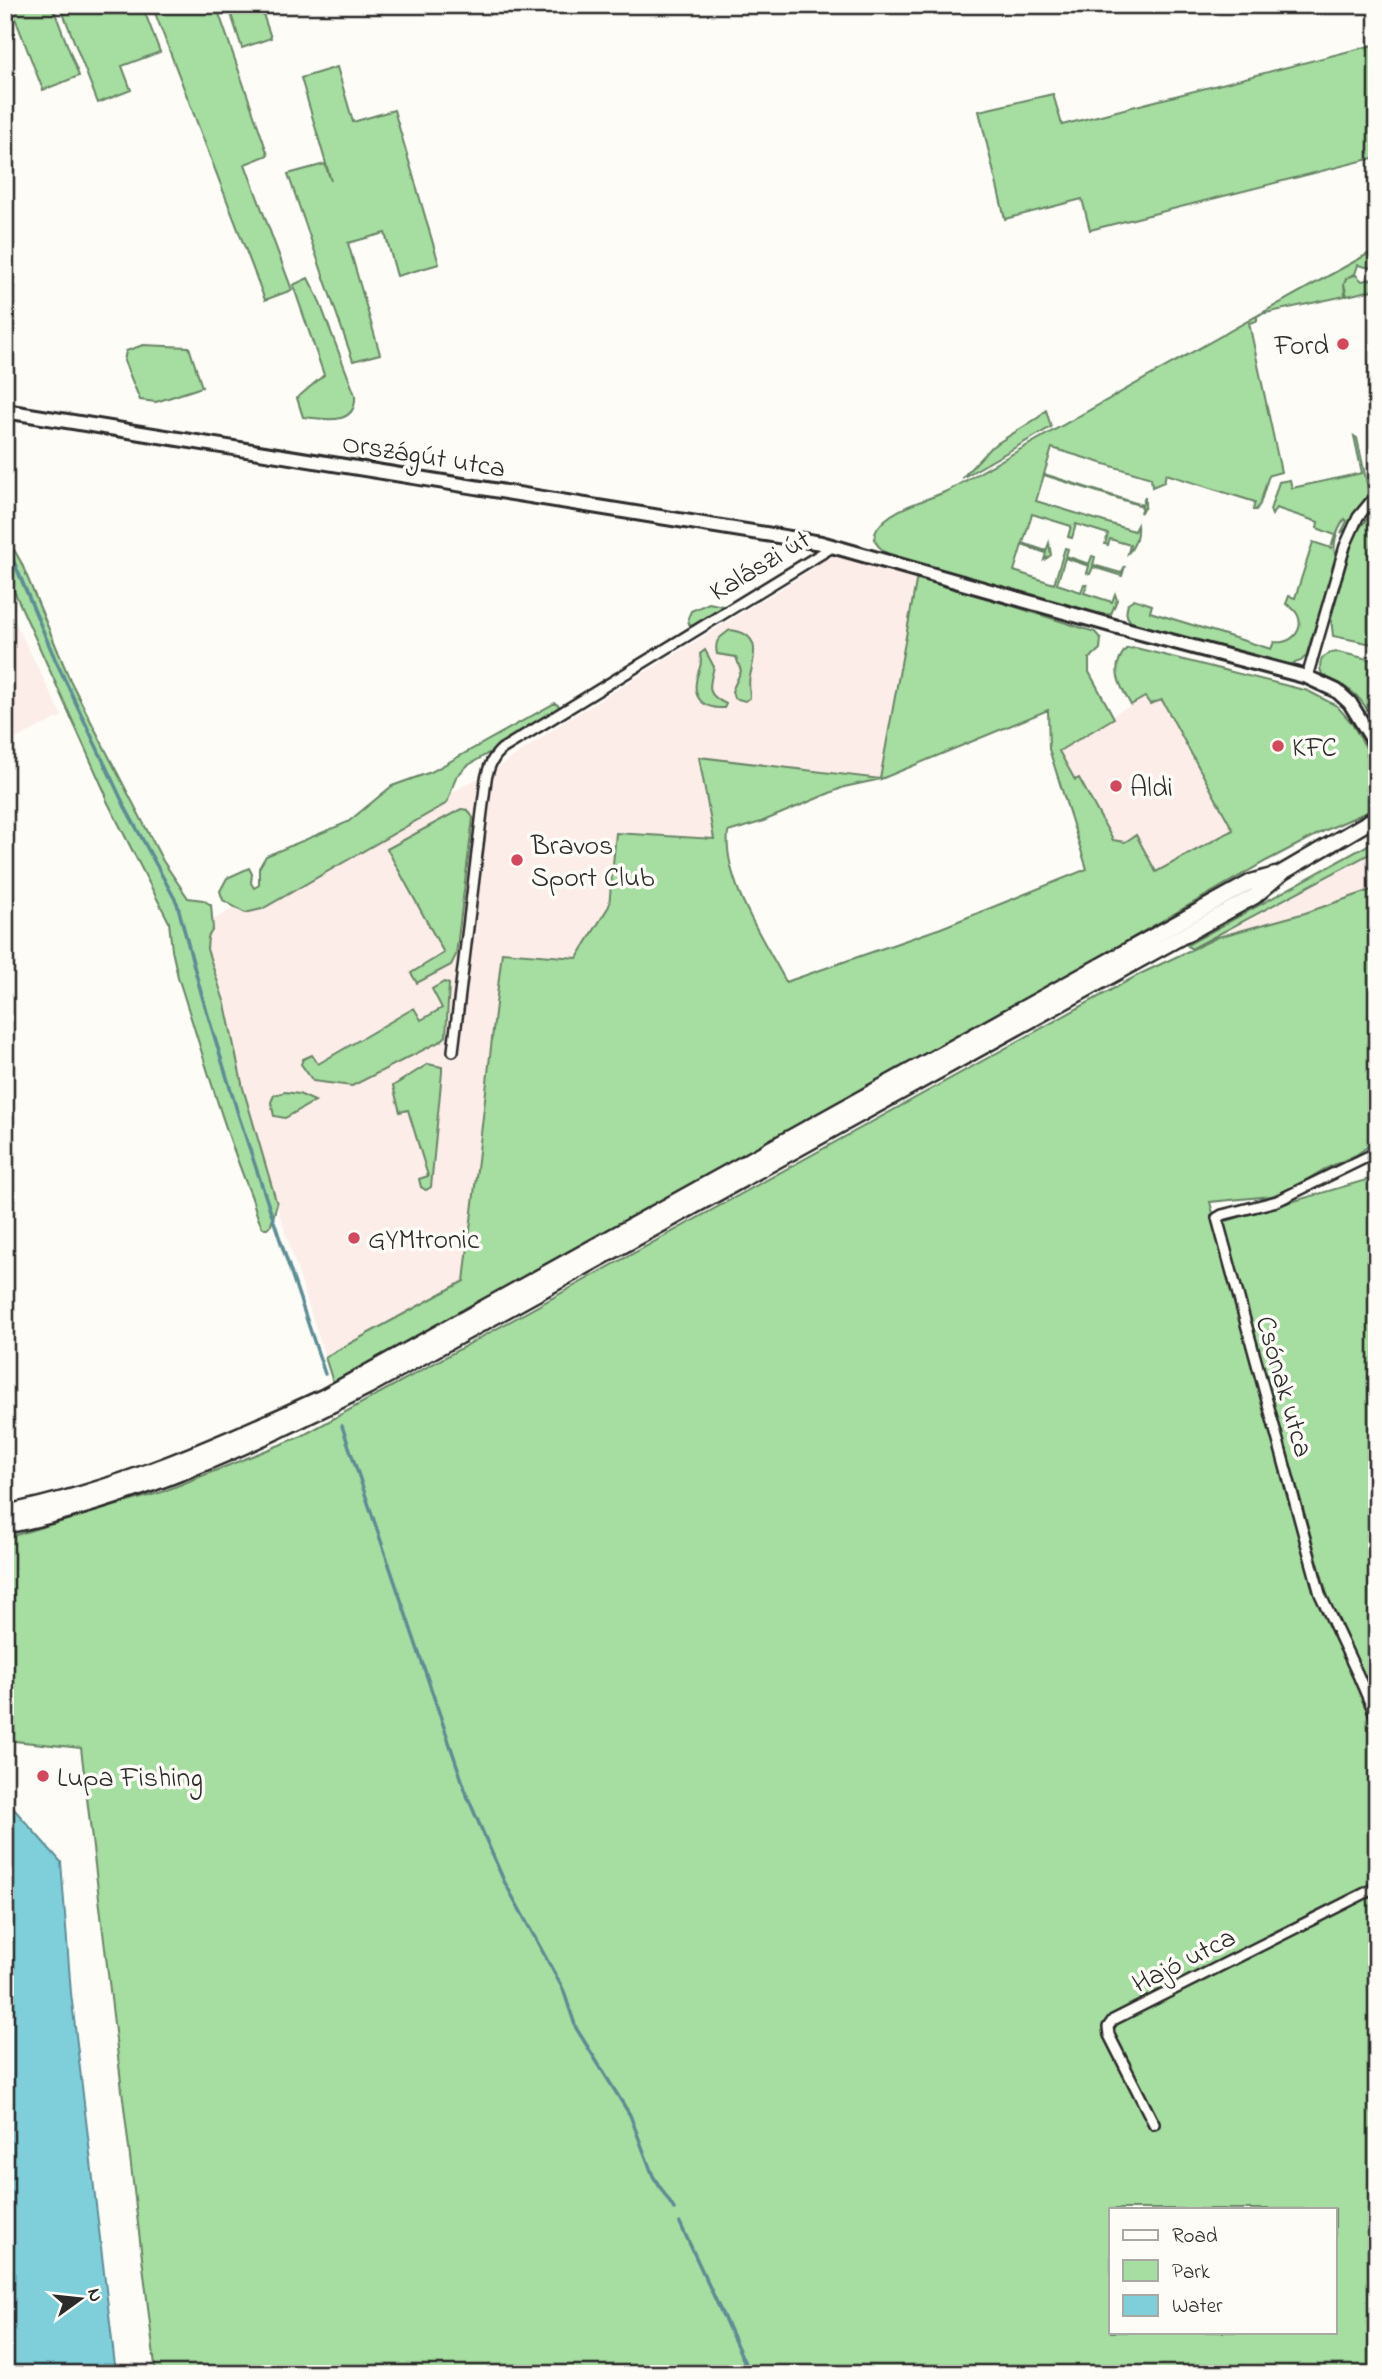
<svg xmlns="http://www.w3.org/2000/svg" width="1382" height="2379" font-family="'Indie Flower',sans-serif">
  <rect width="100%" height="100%" fill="#fdfcf7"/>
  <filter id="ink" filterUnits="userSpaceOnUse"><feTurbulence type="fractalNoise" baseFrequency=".0143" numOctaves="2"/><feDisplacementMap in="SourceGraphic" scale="14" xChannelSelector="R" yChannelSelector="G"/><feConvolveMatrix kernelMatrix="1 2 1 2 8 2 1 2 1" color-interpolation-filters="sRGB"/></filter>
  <g filter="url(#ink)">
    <!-- built -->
    <path fill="#fcede8" d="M 826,556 L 850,557 L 917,576 L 881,779 L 700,757 L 714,839 L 616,833 L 609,906 L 577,958 L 502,952 L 464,1281 L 325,1357 L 190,932 L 497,768 L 561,724 L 813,569 Z
      M 5,602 L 62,716 L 5,744 Z
      M 1146,697 L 1153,702 L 1161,700 L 1233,830 L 1156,872 L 1136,836 L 1125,842 L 1113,840 L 1079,778 L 1075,780 L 1059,751 L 1114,718 L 1113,715 Z
      M 1377,851 L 1377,888 L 1305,913 L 1218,937 Z"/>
    <!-- green -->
    <path fill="#a6dda0" stroke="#688466" stroke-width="2" fill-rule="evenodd" d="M 10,5 L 52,5 L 79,76 L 43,90 Z
      M 60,5 L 142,5 L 160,52 L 122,66 L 131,90 L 98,103 Z
      M 152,5 L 216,5 L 268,155 L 245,164 L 292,290 L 265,300 Z
      M 228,5 L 260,5 L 271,38 L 242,48 Z
      M 1377,44 L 1377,157 L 1090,230 L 1082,199 L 1005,219 L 979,111 L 1053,94 L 1062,125 Z
      M 337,67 L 353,122 L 394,110 L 439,264 L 397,276 L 385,233 L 348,243 L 380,354 L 353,361 L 288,174 L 325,164 L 331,181 L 301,78 Z
      M 1377,249 L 1377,265 L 1370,268 L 1358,265 L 1355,274 L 1348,277 L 1356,275 L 1362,281 L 1377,278 L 1377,289 L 1347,296 L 1344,284 L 1347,277 L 1344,284 L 1345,296 L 1261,314 L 1257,316 L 1257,321 L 1249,323 L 1281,472 L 1270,475 L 1268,478 L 1260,504 L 1256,510 L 1253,510 L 1255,502 L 1166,474 L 1164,482 L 1152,487 L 1151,478 L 1052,448 L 1044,474 L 1142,505 L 1145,497 L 1145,507 L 1140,513 L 1142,506 L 1044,475 L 1036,501 L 1134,531 L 1137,525 C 1138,535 1135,546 1128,553 L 1130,545 L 1110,539 L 1108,545 L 1105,544 L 1108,534 L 1076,524 L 1072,538 L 1068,537 L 1071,526 L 1032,514 L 1023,543 L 1046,551 L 1049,543 L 1051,555 L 1044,560 L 1046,553 L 1022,545 L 1014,571 L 1054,584 L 1065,548 L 1068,549 L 1066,556 L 1089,564 L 1092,556 L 1095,557 L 1093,565 L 1121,573 L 1125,566 L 1122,576 L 1093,567 L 1090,574 L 1087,573 L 1089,566 L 1065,558 L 1057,584 L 1081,592 L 1084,584 L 1087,585 L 1084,593 L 1112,602 L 1115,594 L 1117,600 L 1111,614 L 1099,615 L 894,557 C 884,552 869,543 877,529 C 892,506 929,501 951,489 C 1092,408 1234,328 1377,249 Z
      M 308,278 L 318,298 L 355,395 C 357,427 324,419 303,417 L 297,398 L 324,375 L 293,285 Z
      M 143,345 L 189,347 L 202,387 L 156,402 L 140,400 L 124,361 L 126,351 Z
      M 1046,410 L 1051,427 L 962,478 L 990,448 L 1039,417 Z
      M 1354,436 L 1357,438 L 1369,493 L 1346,529 L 1341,533 L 1347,521 L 1345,519 C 1336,530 1332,546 1336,559 L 1306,656 L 1301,661 L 1286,666 L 1131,622 C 1125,616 1126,611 1128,603 L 1134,599 L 1152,605 L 1150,612 L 1271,649 L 1274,642 C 1300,645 1310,616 1286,604 L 1289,596 L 1295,598 L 1313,542 L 1331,548 L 1335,535 L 1317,528 L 1318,522 L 1276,508 L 1272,515 L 1270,510 L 1279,482 L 1290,480 L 1292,488 L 1362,473 Z
      M 1377,508 L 1377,645 L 1333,636 L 1331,618 L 1355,533 Z
      M 5,534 L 21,562 L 70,680 L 106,751 L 163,861 L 188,898 L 203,900 L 211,905 L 213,929 L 208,937 L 207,949 L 225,1004 L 243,1088 L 277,1204 L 271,1225 L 267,1228 L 263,1228 C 256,1218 255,1204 250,1193 C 222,1123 201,1048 178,977 L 172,950 L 169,922 L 106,799 L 106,795 L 5,571 Z
      M 917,576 L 1095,632 L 1101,639 L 1100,649 L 1089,659 L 1089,672 L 1114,718 L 1059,751 L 1075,780 L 1079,778 L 1113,840 L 1125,842 L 1136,835 L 1156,872 L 1233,830 L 1162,700 L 1150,704 L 1145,697 L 1131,705 C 1120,686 1109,669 1126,649 L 1136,648 L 1308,691 L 1337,706 L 1351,722 L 1366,748 L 1367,755 L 1377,773 L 1377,805 L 1367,812 L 1326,830 L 1266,861 L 1014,1006 L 333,1382 L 325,1357 L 464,1281 L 502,952 L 577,958 L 609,906 L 616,833 L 714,839 L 699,757 L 880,779 ZM 1048,710 L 1049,749 L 1087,869 L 941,928 L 786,982 C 764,940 723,881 728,832 L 761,822 L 844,787 L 881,779 Z
      M 709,603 L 727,607 L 693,627 L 689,624 L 688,618 L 691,611 Z
      M 730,630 C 760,633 756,653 750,676 C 748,682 750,691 750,698 L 745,701 L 734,698 L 732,691 L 741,671 L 736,657 L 717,654 C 714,640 719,638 730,630 Z
      M 705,650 L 714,667 C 709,687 705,694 726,704 L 724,708 C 707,709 693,701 696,682 C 697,670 703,668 700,654 Z
      M 1338,652 L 1377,661 L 1376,723 L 1373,722 C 1367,706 1357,693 1341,685 C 1335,682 1326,680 1322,674 C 1319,668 1320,664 1322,658 L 1330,653 Z
      M 555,703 L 559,706 L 559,711 L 467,766 L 456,777 L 447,803 L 262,909 L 245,913 L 223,900 L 220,891 L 227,878 L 249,868 L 252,874 L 251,883 L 254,888 L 259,885 L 259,868 L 266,856 L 348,822 L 392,786 L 431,772 Z
      M 461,809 L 468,810 L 473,818 L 456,955 L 451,965 L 417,983 L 411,973 L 444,953 L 387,849 Z
      M 1377,840 L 1377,850 L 1191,949 L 1187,945 Z
      M 1377,888 L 1377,1124 L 1370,1145 L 1356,1155 L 1325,1169 L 1294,1187 L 1272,1196 L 1210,1202 L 1266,1410 L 1334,1628 L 1377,1728 L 1377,2374 L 156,2374 L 81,1748 L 5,1740 L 5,1538 L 162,1492 L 302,1436 L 1140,974 L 1218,937 L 1305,913 ZM 1111,2209 L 1335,2209 L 1335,2332 L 1111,2332 Z
      M 444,982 L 449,984 L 446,1036 L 441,1041 L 352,1086 L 313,1081 L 301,1064 L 303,1059 L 312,1055 L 318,1064 L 414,1008 L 421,1020 L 442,1008 L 432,989 Z
      M 428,1064 L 442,1067 L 442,1072 L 431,1187 L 426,1190 L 421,1187 L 419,1179 L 428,1176 L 408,1110 L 400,1112 L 393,1086 Z
      M 285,1092 L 299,1094 L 315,1101 L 285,1118 L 274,1116 L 271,1102 L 274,1095 Z
      M 1377,1159 L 1377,1713 L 1330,1605 L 1223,1222 L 1373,1178 Z"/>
    <!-- water -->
    <path fill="#7fcfdb" stroke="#5d8d95" stroke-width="2" d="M 5,1799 L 61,1862 L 71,1993 L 116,2374 L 5,2374 Z"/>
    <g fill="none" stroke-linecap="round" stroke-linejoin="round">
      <!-- stream -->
      <path stroke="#5d8d95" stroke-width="3.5" d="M 5,541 L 55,659 L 125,807 L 177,903 L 202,996 L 239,1117 L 325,1374
        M 342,1426 L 468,1798 L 504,1881 L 563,1989 L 576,2028 L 630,2115 L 653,2176 L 674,2209
        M 680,2223 L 750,2374"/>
      <!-- street casing -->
      <g stroke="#2b2b2b" stroke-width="14">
        <path id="street" d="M 1307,677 L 1345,546 L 1358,517 L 1377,494
          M 453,1051 L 486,779 C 489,766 492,758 502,749 L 834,546
          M 1371,1155 L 1277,1201 L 1222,1215 L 1217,1218 L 1320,1594 L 1358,1675 L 1377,1719
          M 1154,2124 L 1109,2035 L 1108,2027 L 1113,2020 L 1377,1887"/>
      </g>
      <!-- secondary casing -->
      <g stroke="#2b2b2b" stroke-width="18">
        <path id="secondary" d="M 5,411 L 821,543 L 1114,626 L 1307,677 L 1337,691 L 1350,703 L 1377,747"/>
      </g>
      <!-- primary casing -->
      <g stroke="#2b2b2b" stroke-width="19">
        <path id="primary" d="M 5,1513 C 116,1491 221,1444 323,1397 L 1251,882 L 1275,875
          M 5,1526 C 133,1500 251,1446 367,1387 L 1255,896 L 1283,872 L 1377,817"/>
      </g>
      <!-- street -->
      <use href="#street" stroke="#fdfcf7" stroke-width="9"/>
      <!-- secondary -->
      <use href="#secondary" stroke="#fdfcf7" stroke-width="12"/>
      <!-- primary -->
      <use href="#primary" stroke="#fdfcf7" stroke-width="14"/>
    </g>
  </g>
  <!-- markers -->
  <g fill="#d1495b" stroke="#fdfcf7" stroke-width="2.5">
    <circle cx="1343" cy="344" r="7"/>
    <circle cx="1278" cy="746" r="7"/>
    <circle cx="1116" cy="786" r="7"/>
    <circle cx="517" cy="860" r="7"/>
    <circle cx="354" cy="1238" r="7"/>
    <circle cx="43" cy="1776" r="7"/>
  </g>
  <g text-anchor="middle" stroke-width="7" stroke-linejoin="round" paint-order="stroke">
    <!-- poi labels -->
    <g font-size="28" fill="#2b2b2b" stroke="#fdfcf7" text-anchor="start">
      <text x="1329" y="354" text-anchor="end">Ford</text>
      <text x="1292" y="756">KFC</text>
      <text x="1130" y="796">Aldi</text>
      <text x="531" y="854">Bravos<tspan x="531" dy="32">Sport Club</tspan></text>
      <text x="368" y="1248">GYMtronic</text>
      <text x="57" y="1786">Lupa Fishing</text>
    </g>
    <!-- street labels -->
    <g font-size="28" fill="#2b2b2b" stroke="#fdfcf7">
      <text transform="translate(424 454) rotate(9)" y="10">Országút utca</text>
      <text transform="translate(759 564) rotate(-31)" y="10">Kalászi út</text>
      <text transform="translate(1286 1386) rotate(74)" y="10">Csónak utca</text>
      <text transform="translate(1183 1959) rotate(-27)" y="10">Hajó utca</text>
    </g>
  </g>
  <!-- margin -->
  <rect width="1382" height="2379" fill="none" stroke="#fdfcf7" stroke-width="28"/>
  <rect x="14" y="14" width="1354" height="2351" fill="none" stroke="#2b2b2b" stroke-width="2.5" filter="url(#ink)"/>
  <!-- legend -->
  <rect x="1109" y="2208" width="228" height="126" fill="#fdfcf7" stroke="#a9a8a5" stroke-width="2"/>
  <rect x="1123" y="2230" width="35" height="10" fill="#fdfcf7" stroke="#a9a8a5" stroke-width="2"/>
  <text x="1172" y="2242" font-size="21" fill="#2b2b2b">Road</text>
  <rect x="1123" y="2260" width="35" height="21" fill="#a6dda0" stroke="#a9a8a5" stroke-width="2"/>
  <text x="1172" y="2278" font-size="21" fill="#2b2b2b">Park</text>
  <rect x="1123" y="2295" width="35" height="21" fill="#7fcfdb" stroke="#a9a8a5" stroke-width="2"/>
  <text x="1172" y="2312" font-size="21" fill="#2b2b2b">Water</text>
  <!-- north arrow -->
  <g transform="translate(80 2299) rotate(75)" stroke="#fdfcf7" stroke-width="5" paint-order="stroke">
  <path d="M0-5L12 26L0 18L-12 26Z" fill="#2b2b2b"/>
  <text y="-10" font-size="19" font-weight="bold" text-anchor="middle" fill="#2b2b2b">N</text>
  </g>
</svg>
